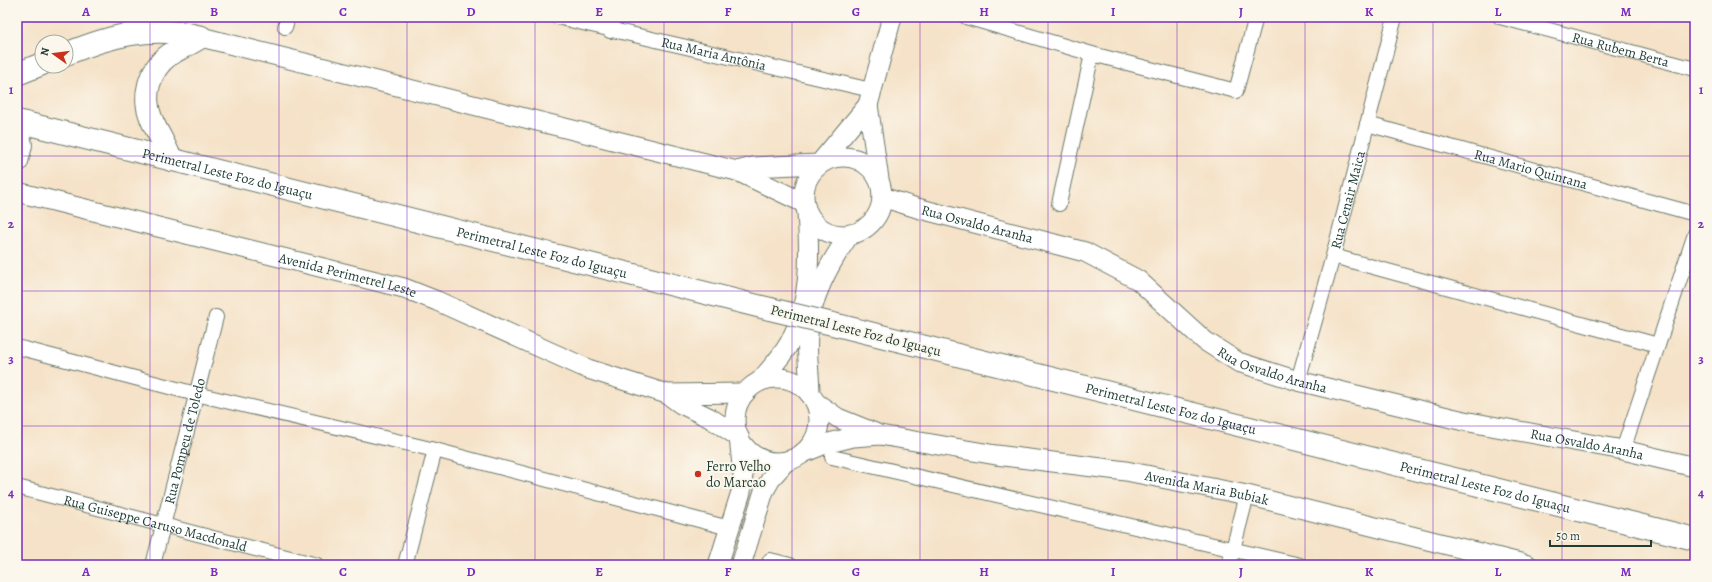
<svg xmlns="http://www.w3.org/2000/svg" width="1712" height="582" font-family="Alegreya,serif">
  <rect width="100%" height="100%" fill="#fbf7ec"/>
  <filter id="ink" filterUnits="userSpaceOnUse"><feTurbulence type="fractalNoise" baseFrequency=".025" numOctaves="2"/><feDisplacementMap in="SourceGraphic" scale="8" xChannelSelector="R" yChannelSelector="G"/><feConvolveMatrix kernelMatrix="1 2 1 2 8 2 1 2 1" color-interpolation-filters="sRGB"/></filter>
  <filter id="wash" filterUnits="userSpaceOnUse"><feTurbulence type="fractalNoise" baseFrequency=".012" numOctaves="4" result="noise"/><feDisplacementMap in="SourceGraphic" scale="16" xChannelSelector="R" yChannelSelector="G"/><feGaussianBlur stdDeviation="0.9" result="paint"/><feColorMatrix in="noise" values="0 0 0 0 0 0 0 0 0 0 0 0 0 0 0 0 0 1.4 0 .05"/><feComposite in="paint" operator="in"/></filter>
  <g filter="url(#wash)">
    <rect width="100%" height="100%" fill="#f5e2c8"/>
  </g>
  <g filter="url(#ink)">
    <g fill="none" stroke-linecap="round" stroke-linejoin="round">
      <!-- street casing -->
      <g stroke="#6a7768" stroke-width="16">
        <g id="street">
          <path id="s1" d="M 557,17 L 871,90"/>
          <path d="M 966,17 L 1092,54 L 1236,91 L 1256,17"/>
          <path id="s2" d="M 1500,17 L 1695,69"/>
          <path d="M 285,27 L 288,17"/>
          <path d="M 610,31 L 613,17"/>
          <path id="s3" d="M 1367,124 L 1695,214"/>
          <path d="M 1059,204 L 1092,54"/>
          <path d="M 1333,256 L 1658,345"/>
          <path d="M 17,347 L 196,394 L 435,450 L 729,528"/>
          <path id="s4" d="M 1298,381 L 1333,256 L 1395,17"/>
          <path d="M 1623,450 L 1695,234"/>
          <path d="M 832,457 L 1300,565"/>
          <path id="s5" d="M 17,487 L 317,565"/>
          <path d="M 770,560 L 790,565"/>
          <path id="s6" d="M 153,565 L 216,317"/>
          <path d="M 405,565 L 435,450"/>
          <path d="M 1229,565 L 1247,495"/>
        </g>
      </g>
      <!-- secondary casing -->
      <g stroke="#6a7768" stroke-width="21">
        <g id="secondary">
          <path d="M 201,37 L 737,171 L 804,203"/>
          <circle cx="843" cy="196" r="39"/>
          <path d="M 737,171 L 753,167 L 819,164 L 868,105"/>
          <path d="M 879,179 L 868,105 L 892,17"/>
          <path id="s7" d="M 17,192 L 404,288 L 437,301 L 588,369 L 667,394 L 681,404 L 710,418 L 739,437 L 743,475 L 741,492 L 718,565"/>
          <path id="s8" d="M 882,197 L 917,208 L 1085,252 L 1138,280 L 1205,341 L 1238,362 L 1298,381 L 1464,421 L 1623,450 L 1695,467"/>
          <circle cx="777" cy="420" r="42"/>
          <path d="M 760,381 C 770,369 782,357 790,342 C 811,302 810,256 807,212"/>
          <path d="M 667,394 L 745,393"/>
          <path d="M 810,394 C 810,375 806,354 808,335 C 810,298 829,264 850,234"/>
          <path d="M 815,402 L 838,418 L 875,433"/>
          <path id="s9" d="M 803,453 L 825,444 L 853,437 L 880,435 L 996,455 L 1126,471 L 1247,495 L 1528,565"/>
          <path d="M 741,565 L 764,491 L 772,477 L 786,461"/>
        </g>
      </g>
      <!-- highway casing -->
      <g stroke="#6a7768" stroke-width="24">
        <g id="highway">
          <path d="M 66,54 C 112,35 151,25 201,37"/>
          <path d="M 17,74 L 42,64"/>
          <path id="s10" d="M 17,121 L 770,309"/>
          <path d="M 17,127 L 21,145 L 17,161"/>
          <path d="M 171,160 C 166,145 157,133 151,118 C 142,96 149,70 169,55 C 178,49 191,44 201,37"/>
          <path id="s11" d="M 841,326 L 1695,539"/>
        </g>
      </g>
      <!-- street -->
      <use href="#street" stroke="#fff" stroke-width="14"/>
      <!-- secondary -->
      <use href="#secondary" stroke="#fff" stroke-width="19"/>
      <!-- highway -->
      <use href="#highway" stroke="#fff" stroke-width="22"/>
      <!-- highway-bridge casing -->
      <g stroke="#6a7768" stroke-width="24" stroke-linecap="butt">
        <path id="highway-bridge" d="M 770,309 L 841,326"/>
      </g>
      <!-- highway-bridge -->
      <use href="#highway-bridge" stroke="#fff" stroke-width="22"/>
    </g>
  </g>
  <!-- grid -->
  <path fill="none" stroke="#7b2cbf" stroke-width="1" stroke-opacity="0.55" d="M 150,17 L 150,565M 279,17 L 279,565M 407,17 L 407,565M 535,17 L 535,565M 664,17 L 664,565M 792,17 L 792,565M 920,17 L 920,565M 1048,17 L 1048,565M 1177,17 L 1177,565M 1305,17 L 1305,565M 1433,17 L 1433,565M 1562,17 L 1562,565M 17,156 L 1695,156M 17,291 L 1695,291M 17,426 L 1695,426"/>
  <!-- markers -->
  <circle fill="#c8321e" stroke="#fbf7ec" stroke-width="1.5" cx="698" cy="474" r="4"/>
  <g text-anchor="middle" stroke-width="4" stroke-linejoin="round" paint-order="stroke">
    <!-- street labels -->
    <g font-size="14" fill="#1f3d34" stroke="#fbf7ec">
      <text dy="5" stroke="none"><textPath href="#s2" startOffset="125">Rua Rubem Berta</textPath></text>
      <text dy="5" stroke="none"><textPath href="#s1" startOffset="161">Rua Maria Antônia</textPath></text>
      <text dy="5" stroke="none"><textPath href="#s3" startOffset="170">Rua Mario Quintana</textPath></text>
      <text dy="5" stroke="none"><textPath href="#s10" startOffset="217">Perimetral Leste Foz do Iguaçu</textPath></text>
      <text dy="5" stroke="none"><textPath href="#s4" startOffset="188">Rua Cenair Maica</textPath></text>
      <text dy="5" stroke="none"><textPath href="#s8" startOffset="99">Rua Osvaldo Aranha</textPath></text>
      <text dy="5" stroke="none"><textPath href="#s10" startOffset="541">Perimetral Leste Foz do Iguaçu</textPath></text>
      <text dy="5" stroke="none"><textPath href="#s7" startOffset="341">Avenida Perimetrel Leste</textPath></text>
      <text transform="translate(856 330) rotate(14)" y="5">Perimetral Leste Foz do Iguaçu</text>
      <text dy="5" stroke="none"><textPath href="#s8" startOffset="435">Rua Osvaldo Aranha</textPath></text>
      <text dy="5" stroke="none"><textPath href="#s11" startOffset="340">Perimetral Leste Foz do Iguaçu</textPath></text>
      <text dy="5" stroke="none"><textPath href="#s6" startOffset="128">Rua Pompeu de Toledo</textPath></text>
      <text dy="5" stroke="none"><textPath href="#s8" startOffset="759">Rua Osvaldo Aranha</textPath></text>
      <text dy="5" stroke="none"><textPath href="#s11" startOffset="664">Perimetral Leste Foz do Iguaçu</textPath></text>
      <text dy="5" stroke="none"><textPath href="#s9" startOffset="411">Avenida Maria Bubiak</textPath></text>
      <text dy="5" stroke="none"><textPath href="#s5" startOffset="143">Rua Guiseppe Caruso Macdonald</textPath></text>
    </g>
    <!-- poi labels -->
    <g font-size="14" fill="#1f3d34" stroke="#fbf7ec" text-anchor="start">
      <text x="706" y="471">Ferro Velho<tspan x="706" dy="16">do Marcao</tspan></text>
    </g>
  </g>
  <!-- margin -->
  <rect width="1712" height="582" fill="none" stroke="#fbf7ec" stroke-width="44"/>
  <!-- north arrow -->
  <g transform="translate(54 54) rotate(284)"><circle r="19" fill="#fbf7ec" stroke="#a3ada2"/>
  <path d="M0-3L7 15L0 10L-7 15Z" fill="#c8321e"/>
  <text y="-6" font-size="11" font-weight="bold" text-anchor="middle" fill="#1f3d34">N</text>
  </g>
  <!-- scale -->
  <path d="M1550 540v6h101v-6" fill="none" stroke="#1f3d34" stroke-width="2"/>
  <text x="1556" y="540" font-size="12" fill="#1f3d34" stroke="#fbf7ec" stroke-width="3" paint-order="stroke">50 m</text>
  <rect x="22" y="22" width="1668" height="538" fill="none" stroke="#7b2cbf" stroke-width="1.5"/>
  <g font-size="13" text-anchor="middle" font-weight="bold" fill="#7b2cbf">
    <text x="86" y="16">A</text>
    <text x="214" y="16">B</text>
    <text x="343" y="16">C</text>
    <text x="471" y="16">D</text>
    <text x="599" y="16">E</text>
    <text x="728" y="16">F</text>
    <text x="856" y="16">G</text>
    <text x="984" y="16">H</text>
    <text x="1113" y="16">I</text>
    <text x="1241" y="16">J</text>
    <text x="1369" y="16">K</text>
    <text x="1498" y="16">L</text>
    <text x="1626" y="16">M</text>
    <text x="11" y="94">1</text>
    <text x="1701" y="94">1</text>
    <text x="11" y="228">2</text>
    <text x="1701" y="228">2</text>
    <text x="11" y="363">3</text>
    <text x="1701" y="363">3</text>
    <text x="11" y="497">4</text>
    <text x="1701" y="497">4</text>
    <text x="86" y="576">A</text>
    <text x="214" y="576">B</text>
    <text x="343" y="576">C</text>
    <text x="471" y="576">D</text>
    <text x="599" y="576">E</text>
    <text x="728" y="576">F</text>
    <text x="856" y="576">G</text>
    <text x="984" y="576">H</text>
    <text x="1113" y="576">I</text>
    <text x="1241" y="576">J</text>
    <text x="1369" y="576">K</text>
    <text x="1498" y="576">L</text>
    <text x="1626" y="576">M</text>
  </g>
</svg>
